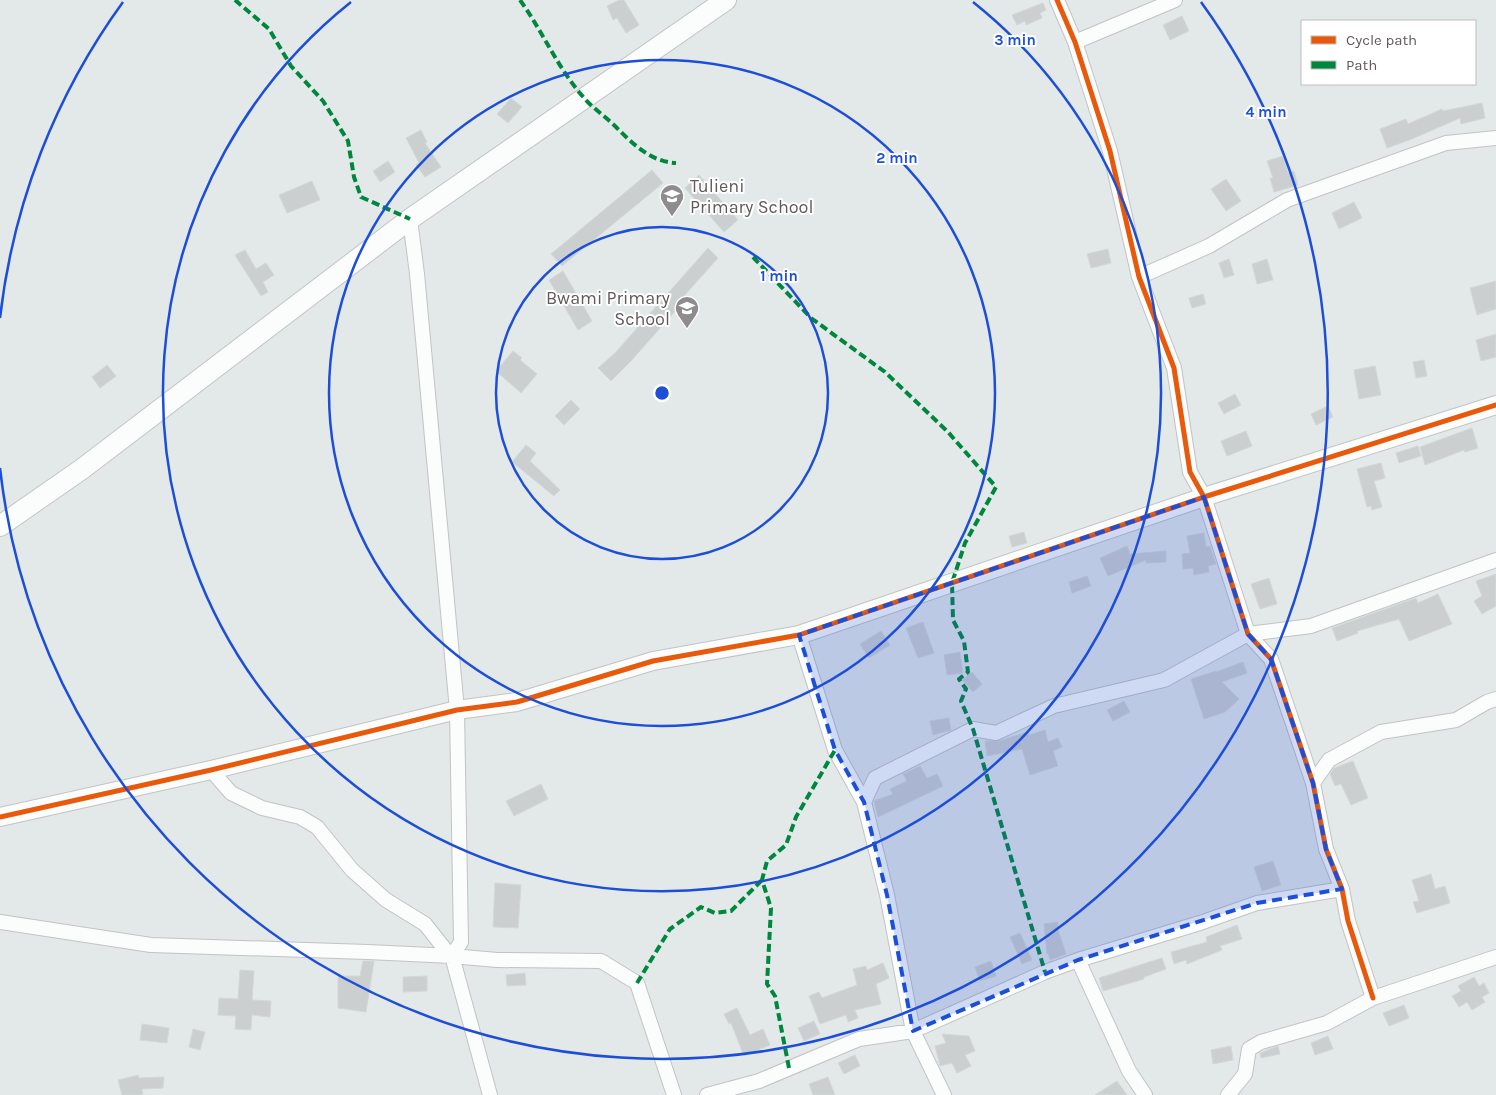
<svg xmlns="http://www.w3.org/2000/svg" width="1496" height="1095" font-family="Karla,sans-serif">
  <rect width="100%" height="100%" fill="#e3e8e9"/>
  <!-- building -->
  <path fill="#cccfd0" stroke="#d2d8d8" d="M 619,0 L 624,0 L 639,25 L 626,33 L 617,18 L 613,20 L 607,6 Z
    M 1043,3 L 1046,10 L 1040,13 L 1042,18 L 1026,25 L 1025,21 L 1017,25 L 1012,15 Z
    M 1182,16 L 1189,31 L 1170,40 L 1163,25 Z
    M 511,98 L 522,107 L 508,123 L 497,114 Z
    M 1482,103 L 1485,118 L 1461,124 L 1460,118 L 1412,139 L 1387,148 L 1380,129 L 1406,119 L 1408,124 L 1442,109 L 1443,111 Z
    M 421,130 L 427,142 L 425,143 L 441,167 L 425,177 L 416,165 L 419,163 L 406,138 Z
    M 1283,156 L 1288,173 L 1294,171 L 1298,185 L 1274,192 L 1270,178 L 1273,178 L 1267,161 Z
    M 388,161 L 395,172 L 380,182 L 373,171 Z
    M 652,170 L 663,183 L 562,266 L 551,254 Z
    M 699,175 L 738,220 L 724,232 L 685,188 Z
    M 1226,179 L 1241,201 L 1226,211 L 1211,189 Z
    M 312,181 L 320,200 L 287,213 L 279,195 Z
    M 1354,202 L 1362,218 L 1339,229 L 1332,213 Z
    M 708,248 L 718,258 L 674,307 L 677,309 L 631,361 L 611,381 L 598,368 L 615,353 Z
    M 1108,249 L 1111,263 L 1091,268 L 1087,254 Z
    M 245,250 L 256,269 L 266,263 L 274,275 L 263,282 L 268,292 L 261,296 L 235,255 Z
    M 1229,259 L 1234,275 L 1224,278 L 1219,263 Z
    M 1267,259 L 1273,280 L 1257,284 L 1252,264 Z
    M 563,271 L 592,321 L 578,330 L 549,280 Z
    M 1496,281 L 1496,309 L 1477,315 L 1470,288 Z
    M 1203,294 L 1206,304 L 1192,308 L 1189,298 Z
    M 1496,334 L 1496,357 L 1481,361 L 1476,340 Z
    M 513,351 L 522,358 L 520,360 L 537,374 L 521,393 L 496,371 Z
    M 1424,360 L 1427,376 L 1416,378 L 1413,362 Z
    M 107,365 L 116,376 L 100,388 L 92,377 Z
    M 1375,366 L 1381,395 L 1359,399 L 1354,370 Z
    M 1235,394 L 1241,405 L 1224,414 L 1218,403 Z
    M 571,400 L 580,409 L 564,425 L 555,416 Z
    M 1328,406 L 1333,417 L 1316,425 L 1311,414 Z
    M 1472,428 L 1478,448 L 1465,452 L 1464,450 L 1425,465 L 1420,447 Z
    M 1246,431 L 1252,446 L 1227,456 L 1221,441 Z
    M 526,445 L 536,453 L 530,461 L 560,490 L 554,496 L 512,462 Z
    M 1418,446 L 1421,456 L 1399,463 L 1396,453 Z
    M 1381,463 L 1385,478 L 1374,481 L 1382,507 L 1372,510 L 1371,506 L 1367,507 L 1357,469 Z
    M 1024,532 L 1027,543 L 1012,547 L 1009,536 Z
    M 1204,533 L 1206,547 L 1210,546 L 1216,564 L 1208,566 L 1209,572 L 1194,575 L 1193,568 L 1183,569 L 1182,554 L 1190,553 L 1187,536 Z
    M 1127,546 L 1130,554 L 1166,551 L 1166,562 L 1146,563 L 1146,560 L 1108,576 L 1100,558 Z
    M 1496,574 L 1496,606 L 1482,614 L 1474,601 L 1482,596 L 1476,581 Z
    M 1087,576 L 1091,586 L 1072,593 L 1069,582 Z
    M 1269,578 L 1277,604 L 1260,609 L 1251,584 Z
    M 1438,594 L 1452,624 L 1409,641 L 1399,619 L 1357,631 L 1358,633 L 1337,641 L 1332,628 L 1416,598 L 1418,603 Z
    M 923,622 L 934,653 L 918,658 L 906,628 Z
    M 881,631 L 890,645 L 869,658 L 860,644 Z
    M 960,652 L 963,673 L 947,675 L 944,655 Z
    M 1243,662 L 1247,673 L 1222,682 L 1239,699 L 1225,712 L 1204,719 L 1191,679 L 1216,671 L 1216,672 Z
    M 972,672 L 982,684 L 973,692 L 962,680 Z
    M 1124,701 L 1130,712 L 1113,721 L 1107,710 Z
    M 949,718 L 951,730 L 933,735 L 930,721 Z
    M 1045,730 L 1048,742 L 1058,738 L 1062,747 L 1053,751 L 1058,766 L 1030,775 L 1022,749 L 987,756 L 985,741 L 999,741 L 1027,732 L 1028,735 Z
    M 1353,761 L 1368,798 L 1351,805 L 1341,784 L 1335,786 L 1330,774 L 1334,768 Z
    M 920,766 L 927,778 L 937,774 L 943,786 L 878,817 L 874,801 L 893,794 L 890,789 L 907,781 L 903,774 Z
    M 541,784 L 548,799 L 514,816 L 506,801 Z
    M 1273,861 L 1281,885 L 1262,891 L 1254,867 Z
    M 1431,874 L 1435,889 L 1445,886 L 1450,903 L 1417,913 L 1413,902 L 1419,901 L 1412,880 Z
    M 495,883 L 521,885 L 518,928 L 493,927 Z
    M 1058,922 L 1058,930 L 1066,954 L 1050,960 L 1048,953 L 1047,954 L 1044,924 Z
    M 1237,925 L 1242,939 L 1220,946 L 1222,950 L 1187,964 L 1186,960 L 1174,964 L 1171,952 L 1207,942 L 1206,937 Z
    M 1020,933 L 1032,960 L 1022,964 L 1010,937 Z
    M 1162,958 L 1166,969 L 1144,977 L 1144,979 L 1103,991 L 1099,978 Z
    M 363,961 L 374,961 L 366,1012 L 338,1008 L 338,976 L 360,976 Z
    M 991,961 L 996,976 L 980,981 L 975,967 Z
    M 883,963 L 889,978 L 876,984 L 881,1004 L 855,1010 L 858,1018 L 848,1022 L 846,1015 L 820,1024 L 809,996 L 819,992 L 822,998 L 857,985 L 853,969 L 866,966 L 867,970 Z
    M 240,970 L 254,971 L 252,1000 L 271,1001 L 270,1017 L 252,1015 L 251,1030 L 235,1029 L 236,1016 L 218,1015 L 219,998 L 238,999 Z
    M 525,973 L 526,985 L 507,986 L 506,975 Z
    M 427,976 L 427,991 L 403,992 L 403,977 Z
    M 1474,977 L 1479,986 L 1484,983 L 1489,993 L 1482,997 L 1485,1002 L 1472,1010 L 1467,1002 L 1459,1007 L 1452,996 L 1461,991 L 1458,986 Z
    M 1404,1005 L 1409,1018 L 1389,1026 L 1383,1013 Z
    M 737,1008 L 750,1035 L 763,1029 L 770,1045 L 744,1056 L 731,1023 L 729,1024 L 724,1014 Z
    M 814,1021 L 820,1034 L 804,1041 L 798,1028 Z
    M 142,1024 L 169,1028 L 167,1043 L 140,1040 Z
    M 193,1029 L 205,1032 L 200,1050 L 189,1047 Z
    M 942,1034 L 969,1036 L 975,1051 L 965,1055 L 971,1066 L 957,1073 L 952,1063 L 940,1066 L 935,1046 L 946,1043 Z
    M 1328,1036 L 1333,1049 L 1315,1055 L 1311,1043 Z
    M 1231,1046 L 1233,1060 L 1213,1064 L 1211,1050 Z
    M 1278,1046 L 1280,1054 L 1261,1058 L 1260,1053 Z
    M 855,1055 L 860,1066 L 844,1074 L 838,1063 Z
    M 138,1075 L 139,1078 L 164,1077 L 163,1088 L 142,1089 L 143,1095 L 122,1095 L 118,1080 Z
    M 828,1077 L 835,1095 L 813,1095 L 809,1084 Z
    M 1117,1081 L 1127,1095 L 1095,1095 Z"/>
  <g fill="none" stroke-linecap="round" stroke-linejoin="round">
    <!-- minor casing -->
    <g stroke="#c3c3c3" stroke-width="16">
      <path id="minor" d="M 1057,0 L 1075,42 L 1110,151 L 1139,277 L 1174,368 L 1190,472 L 1204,497 L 1248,634 L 1271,659 L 1313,783 L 1326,849 L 1342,889 L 1348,921 L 1373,998
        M 1075,42 L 1175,0
        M 410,219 L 417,274 L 457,710 L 461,942 L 452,956
        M 1139,277 L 1209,246 L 1287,200 L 1446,143 L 1496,138
        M 799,635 L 835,750 L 864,802 L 887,895 L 913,1031 L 944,1095
        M 211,770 L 231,793 L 262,808 L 300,817 L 317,827 L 352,870 L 386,900 L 425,924 L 448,953 L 452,956 L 490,1095
        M 1313,783 L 1329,760 L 1381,732 L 1456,720 L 1487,702 L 1496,699
        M 864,802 L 875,778 L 973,729 L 996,733 L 1054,706 L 1164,680 L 1248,634 L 1311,626 L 1496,560
        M 0,922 L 151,945 L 368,952 L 452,956 L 497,960 L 601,961 L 637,983 L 674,1095
        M 1078,960 L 1129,1071 L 1145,1095
        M 707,1095 L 759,1081 L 859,1039 L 913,1031 L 1045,972 L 1078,960 L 1200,923 L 1257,903 L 1342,889
        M 1228,1095 L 1245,1074 L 1249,1049 L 1261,1042 L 1327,1023 L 1373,998 L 1496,957"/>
    </g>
    <!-- tertiary casing -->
    <g stroke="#c3c3c3" stroke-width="20">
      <path id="tertiary" d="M 0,817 L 211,770 L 457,710 L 517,702 L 653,661 L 799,635 L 1204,497 L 1496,405"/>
    </g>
    <!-- secondary casing -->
    <g stroke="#c4c4c4" stroke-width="22">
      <path id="secondary" d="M 0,526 L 82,469 L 410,219 L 726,0"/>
    </g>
    <!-- minor -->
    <use href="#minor" stroke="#fbfcfc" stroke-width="14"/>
    <!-- tertiary -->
    <use href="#tertiary" stroke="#fbfcfc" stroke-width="18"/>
    <!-- secondary -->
    <use href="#secondary" stroke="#fbfcfc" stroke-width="20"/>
    <!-- quiet -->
    <path stroke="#00873e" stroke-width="4" stroke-dasharray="8 4" stroke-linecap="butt" d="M 235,0 L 269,29 L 291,66 L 323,101 L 348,141 L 354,177 L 361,197 L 410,219
      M 520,0 C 543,32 558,69 585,99 C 594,109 606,117 616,127 C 633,144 651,162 676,163
      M 753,257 L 811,318 L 885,372 L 948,432 L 996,487 L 965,543 L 952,583 L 953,620 L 964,641 L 968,672 L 959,679 L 966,689 L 961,701 L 973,729 L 1045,972
      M 637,983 L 670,929 L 701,907 L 715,913 L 731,911 L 762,880
      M 789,1068 L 775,996 L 767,984 L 771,908 L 762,880 L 767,861 L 786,845 L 796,817 L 835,750"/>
    <!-- cycleway casing -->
    <g stroke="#fff" stroke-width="8">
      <path id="cycleway" d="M 1057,0 L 1075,42 L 1110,151 L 1139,277 L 1174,368 L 1190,472 L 1204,497 L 1248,634 L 1271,659 L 1313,783 L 1326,849 L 1342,889 L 1348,921 L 1373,998
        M 0,817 L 211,770 L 457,710 L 517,702 L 653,661 L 799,635 L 1204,497 L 1496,405"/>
    </g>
    <!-- cycleway -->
    <use href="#cycleway" stroke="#e8590c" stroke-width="5"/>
  </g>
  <!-- marked area -->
  <path fill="#1d4ed8" fill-opacity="0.2" stroke="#1d4ed8" stroke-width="4" stroke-dasharray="10 6" stroke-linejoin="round" d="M 1204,497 L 1248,634 L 1271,659 L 1313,783 L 1326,849 L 1342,889 L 1257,903 L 1078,960 L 913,1031 L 887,895 L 864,802 L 835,750 L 799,635 Z"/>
  <!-- distance rings -->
  <g fill="none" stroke="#1d4ed8" stroke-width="2.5">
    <circle cx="662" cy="393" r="166"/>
    <circle cx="662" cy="393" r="333"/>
    <path d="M973 2A499 499 0 1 1 351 2"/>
    <path d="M0 318A666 666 0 0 1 123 2M1201 2A666 666 0 1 1 0 468"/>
  </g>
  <!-- icons -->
  <defs>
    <g id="school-pin" transform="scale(1.25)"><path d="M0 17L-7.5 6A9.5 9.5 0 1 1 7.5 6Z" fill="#8e8c8c" stroke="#fff"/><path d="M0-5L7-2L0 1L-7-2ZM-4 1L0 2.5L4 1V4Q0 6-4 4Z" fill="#fff"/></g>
  </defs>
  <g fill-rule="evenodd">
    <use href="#school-pin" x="672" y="196"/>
    <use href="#school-pin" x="687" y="308"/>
  </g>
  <g text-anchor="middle" stroke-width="4" stroke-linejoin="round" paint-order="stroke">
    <!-- poi labels -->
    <g font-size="18" fill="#615a5a" stroke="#fff" text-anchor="start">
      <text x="690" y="192">Tulieni<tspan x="690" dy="21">Primary School</tspan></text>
      <text x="670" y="304" text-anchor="end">Bwami Primary<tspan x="670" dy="21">School</tspan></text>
    </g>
  </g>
  <circle cx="662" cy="393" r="8" fill="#1d4ed8" stroke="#fff" stroke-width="2.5"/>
  <g font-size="15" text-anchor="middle" font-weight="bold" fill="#1d4ed8" stroke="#fff" stroke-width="4" stroke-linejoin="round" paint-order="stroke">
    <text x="1015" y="45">3 min</text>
    <text x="1266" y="117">4 min</text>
    <text x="897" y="163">2 min</text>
    <text x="779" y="281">1 min</text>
  </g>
  <!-- legend -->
  <rect x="1301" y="20" width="175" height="65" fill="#ffffff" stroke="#c0bdbd"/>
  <rect x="1311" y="36" width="25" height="8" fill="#e8590c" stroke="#c0bdbd"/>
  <text x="1346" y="45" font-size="15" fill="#615a5a">Cycle path</text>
  <rect x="1311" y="61" width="25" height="8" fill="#00873e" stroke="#c0bdbd"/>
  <text x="1346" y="70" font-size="15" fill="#615a5a">Path</text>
</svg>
